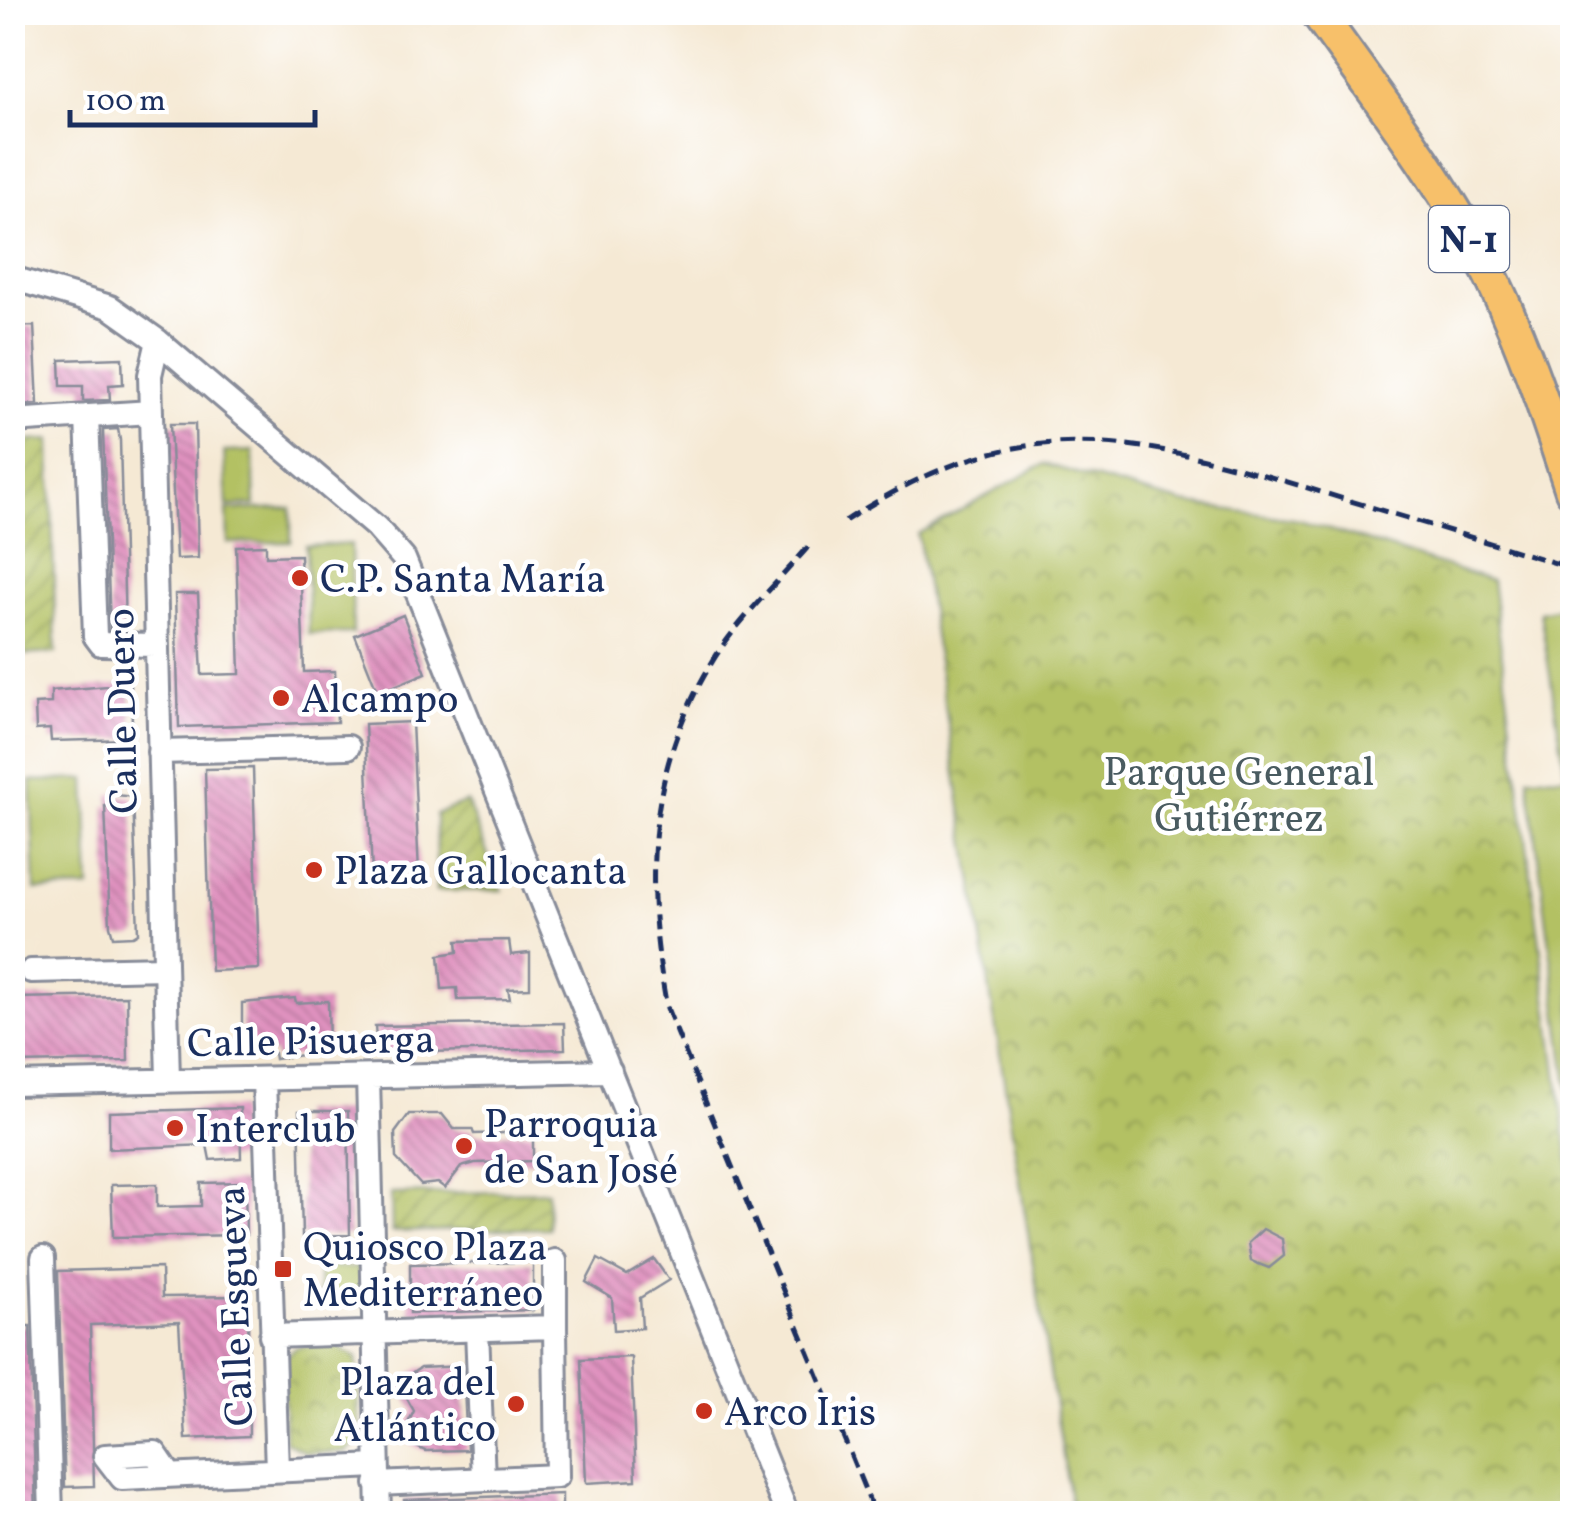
<svg xmlns="http://www.w3.org/2000/svg" width="1585" height="1526" font-family="Vollkorn,serif">
  <defs>
    <pattern id="park-crowns" width="20" height="18" patternUnits="userSpaceOnUse" patternTransform="scale(2.5)"><rect width="20" height="18" fill="#b3c163"/><path d="M2 6a3 3 0 1 1 6 0M12 15a3 3 0 1 1 6 0" fill="none" stroke="#919d55"/></pattern>
    <pattern id="garden-furrows" width="10" height="10" patternUnits="userSpaceOnUse" patternTransform="scale(2.5)"><rect width="10" height="10" fill="#b3c163"/><path d="M-1 1l2-2M0 10L10 0M9 11l2-2" fill="none" stroke="#919d55"/></pattern>
    <pattern id="building-back-hatch" width="6" height="6" patternUnits="userSpaceOnUse" patternTransform="scale(2.5)"><rect width="6" height="6" fill="#e092bf"/><path d="M-1 5l2 2M0 0l6 6M5-1l2 2" fill="none" stroke="#b5789e"/></pattern>
  </defs>
  <rect width="100%" height="100%" fill="#fff"/>
  <filter id="ink" filterUnits="userSpaceOnUse"><feTurbulence type="fractalNoise" baseFrequency=".01" numOctaves="2"/><feDisplacementMap in="SourceGraphic" scale="20" xChannelSelector="R" yChannelSelector="G"/><feConvolveMatrix kernelMatrix="1 2 1 2 8 2 1 2 1" color-interpolation-filters="sRGB"/></filter>
  <filter id="wash" filterUnits="userSpaceOnUse"><feTurbulence type="fractalNoise" baseFrequency=".0048" numOctaves="4" result="noise"/><feDisplacementMap in="SourceGraphic" scale="40" xChannelSelector="R" yChannelSelector="G"/><feGaussianBlur stdDeviation="2.25" result="paint"/><feColorMatrix in="noise" values="0 0 0 0 0 0 0 0 0 0 0 0 0 0 0 0 0 1.4 0 .05"/><feComposite in="paint" operator="in"/></filter>
  <g filter="url(#wash)">
    <rect width="100%" height="100%" fill="#f5e9d4"/>
    <!-- grass -->
    <path fill="#b3c163" stroke="#677860" stroke-width="2.5" d="M 253,451 L 255,505 L 227,506 L 224,452 Z
      M 291,508 L 291,542 L 228,543 L 227,510 Z
      M 351,544 L 353,633 L 309,634 L 306,546 Z
      M 1572,605 L 1572,1118 L 1528,777 L 1566,776 L 1540,612 Z
      M 86,779 L 90,888 L 35,890 L 31,781 Z
      M 319,1267 L 367,1268 L 366,1295 L 319,1295 Z"/>
    <!-- park -->
    <path fill="url(#park-crowns)" stroke="#677860" stroke-width="2.5" d="M 1044,464 L 1183,503 L 1300,520 L 1492,581 L 1572,1185 L 1572,1513 L 1072,1513 L 918,534 Z
      M 335,1344 L 357,1358 L 360,1440 L 346,1452 L 306,1453 L 285,1441 L 283,1358 L 297,1347 Z"/>
    <!-- garden -->
    <path fill="url(#garden-furrows)" stroke="#677860" stroke-width="2.5" d="M 50,440 L 56,653 L 18,655 L 13,441 Z
      M 467,802 L 502,890 L 436,891 L 436,814 Z
      M 547,1191 L 548,1228 L 392,1232 L 391,1194 Z"/>
    <g id="blocks">
      <!-- building -->
      <path fill="url(#building-back-hatch)" d="M 34,326 L 38,404 L 12,406 L 12,327 Z
        M 122,358 L 123,384 L 109,385 L 110,400 L 83,401 L 83,386 L 61,386 L 60,360 Z
        M 170,424 L 195,424 L 198,558 L 176,559 Z
        M 118,429 L 120,440 L 125,629 L 110,629 L 103,430 Z
        M 266,545 L 266,556 L 300,555 L 304,672 L 335,671 L 337,722 L 179,727 L 175,594 L 198,594 L 202,675 L 240,674 L 236,546 Z
        M 403,615 L 426,673 L 378,693 L 355,635 Z
        M 130,684 L 133,739 L 51,741 L 50,729 L 36,730 L 35,704 L 51,703 L 51,691 Z
        M 412,722 L 419,873 L 372,874 L 365,724 Z
        M 253,768 L 259,969 L 211,971 L 205,769 Z
        M 109,794 L 133,797 L 138,933 L 133,936 L 113,937 L 110,926 L 105,806 L 110,806 Z
        M 509,940 L 511,955 L 530,953 L 530,988 L 508,989 L 510,999 L 458,1000 L 457,988 L 442,989 L 439,955 L 458,952 L 457,941 Z
        M 127,996 L 128,1061 L 12,1063 L 12,998 Z
        M 295,998 L 296,1003 L 328,1001 L 329,1051 L 275,1059 L 274,1053 L 242,1055 L 242,1003 Z
        M 564,1023 L 565,1049 L 377,1053 L 375,1026 Z
        M 240,1108 L 241,1158 L 210,1160 L 207,1145 L 109,1149 L 109,1112 Z
        M 299,1111 L 348,1111 L 350,1235 L 302,1236 Z
        M 409,1114 L 442,1114 L 454,1129 L 472,1129 L 474,1134 L 533,1132 L 533,1161 L 475,1163 L 461,1167 L 445,1188 L 438,1183 L 421,1185 L 396,1158 L 395,1133 Z
        M 245,1182 L 246,1235 L 113,1237 L 111,1185 L 157,1184 L 157,1207 L 201,1206 L 201,1183 Z
        M 1263,1229 L 1282,1239 L 1284,1256 L 1269,1268 L 1251,1261 L 1248,1243 Z
        M 598,1259 L 627,1275 L 654,1259 L 669,1280 L 640,1298 L 642,1328 L 614,1330 L 612,1298 L 586,1282 Z
        M 533,1262 L 533,1310 L 410,1313 L 410,1264 Z
        M 161,1268 L 162,1297 L 243,1296 L 243,1307 L 248,1307 L 249,1436 L 186,1439 L 179,1322 L 90,1325 L 94,1486 L 65,1487 L 58,1271 Z
        M 12,1326 L 30,1326 L 36,1514 L 12,1514 Z
        M 631,1357 L 636,1480 L 586,1483 L 581,1359 Z
        M 463,1366 L 467,1450 L 425,1451 L 400,1439 L 414,1411 L 398,1383 L 420,1368 Z
        M 562,1494 L 562,1510 L 558,1514 L 404,1514 L 404,1500 Z"/>
    </g>
  </g>
  <g filter="url(#ink)">
    <use href="#blocks" fill-opacity="0" stroke="#888c99" stroke-width="2.5"/>
    <g fill="none" stroke-linecap="round" stroke-linejoin="round">
      <!-- minor casing -->
      <g stroke="#888c99" stroke-width="28">
        <path id="minor" d="M 12,278 L 110,307 L 158,341 L 376,527 L 404,559 L 787,1514
          M 158,341 L 150,375 L 168,1080
          M 87,416 L 95,636 L 101,644 L 156,645
          M 12,421 L 151,412
          M 159,752 L 348,747
          M 31,971 L 165,968
          M 368,1077 L 379,1514
          M 264,1079 L 277,1470
          M 12,1084 L 610,1071
          M 43,1258 L 51,1514
          M 555,1261 L 555,1327
          M 477,1330 L 483,1479
          M 271,1336 L 555,1327 L 557,1476 L 377,1484
          M 170,1475 L 155,1453 L 105,1456 L 122,1478 L 377,1466"/>
      </g>
      <!-- highway casing -->
      <g stroke="#888c99" stroke-width="38">
        <path id="highway" d="M 1317,12 C 1378,98 1448,187 1494,283 C 1526,350 1549,421 1572,491"/>
      </g>
      <!-- minor -->
      <use href="#minor" stroke="#fff" stroke-width="22"/>
      <!-- highway -->
      <use href="#highway" stroke="#f7c06b" stroke-width="32"/>
      <!-- rail -->
      <path stroke="#1b2f5e" stroke-width="5" stroke-dasharray="15 8" stroke-linecap="butt" d="M 845,521 C 1021,406 1135,435 1324,493 C 1407,518 1490,543 1572,568
        M 808,547 C 777,583 739,619 714,659 C 645,771 644,883 667,1008 L 875,1514"/>
    </g>
  </g>
  <!-- markers -->
  <g fill="#c8321e" stroke="#fff" stroke-width="4">
    <circle cx="300" cy="578" r="10"/>
    <circle cx="281" cy="698" r="10"/>
    <circle cx="314" cy="870" r="10"/>
    <circle cx="175" cy="1128" r="10"/>
    <circle cx="464" cy="1146" r="10"/>
    <rect x="273" y="1259" width="20" height="20" rx="5"/>
    <circle cx="516" cy="1404" r="10"/>
    <circle cx="704" cy="1411" r="10"/>
  </g>
  <g text-anchor="middle" stroke-width="9" stroke-linejoin="round" paint-order="stroke">
    <!-- shield labels -->
    <rect fill="#fff" stroke="#5f6d8e" stroke-width="2.5" x="1429" y="206" width="80" height="66" rx="8"/>
    <g font-size="38" font-weight="bold" fill="#1b2f5e">
      <text x="1469" y="252">N-1</text>
    </g>
    <!-- poi labels -->
    <g font-size="40" fill="#1b2f5e" stroke="#fff" text-anchor="start">
      <text x="320" y="592">C.P. Santa María</text>
      <text x="301" y="712">Alcampo</text>
      <text x="334" y="884">Plaza Gallocanta</text>
      <text x="484" y="1137">Parroquia<tspan x="484" dy="46">de San José</tspan></text>
      <text x="195" y="1142">Interclub</text>
      <text x="303" y="1260">Quiosco Plaza<tspan x="303" dy="46">Mediterráneo</tspan></text>
      <text x="496" y="1395" text-anchor="end">Plaza del<tspan x="496" dy="46">Atlántico</tspan></text>
      <text x="724" y="1425">Arco Iris</text>
    </g>
    <!-- street labels -->
    <g font-size="40" fill="#1b2f5e" stroke="#fff">
      <text transform="translate(121 711) rotate(-91)" y="14">Calle Duero</text>
      <text transform="translate(311 1040) rotate(-1)" y="14">Calle Pisuerga</text>
      <text transform="translate(234 1306) rotate(-92)" y="14">Calle Esgueva</text>
    </g>
    <!-- park labels -->
    <g font-size="40" fill="#495b60" stroke="#fff">
      <text x="1239" y="785">Parque General<tspan x="1239" dy="46">Gutiérrez</tspan></text>
    </g>
  </g>
  <!-- margin -->
  <rect width="1585" height="1526" fill="none" stroke="#fff" stroke-width="50"/>
  <!-- scale -->
  <path d="M70 110v15h245v-15" fill="none" stroke="#1b2f5e" stroke-width="5"/>
  <text x="85" y="110" font-size="30" fill="#1b2f5e" stroke="#ffffff" stroke-width="8" paint-order="stroke">100 m</text>
</svg>
